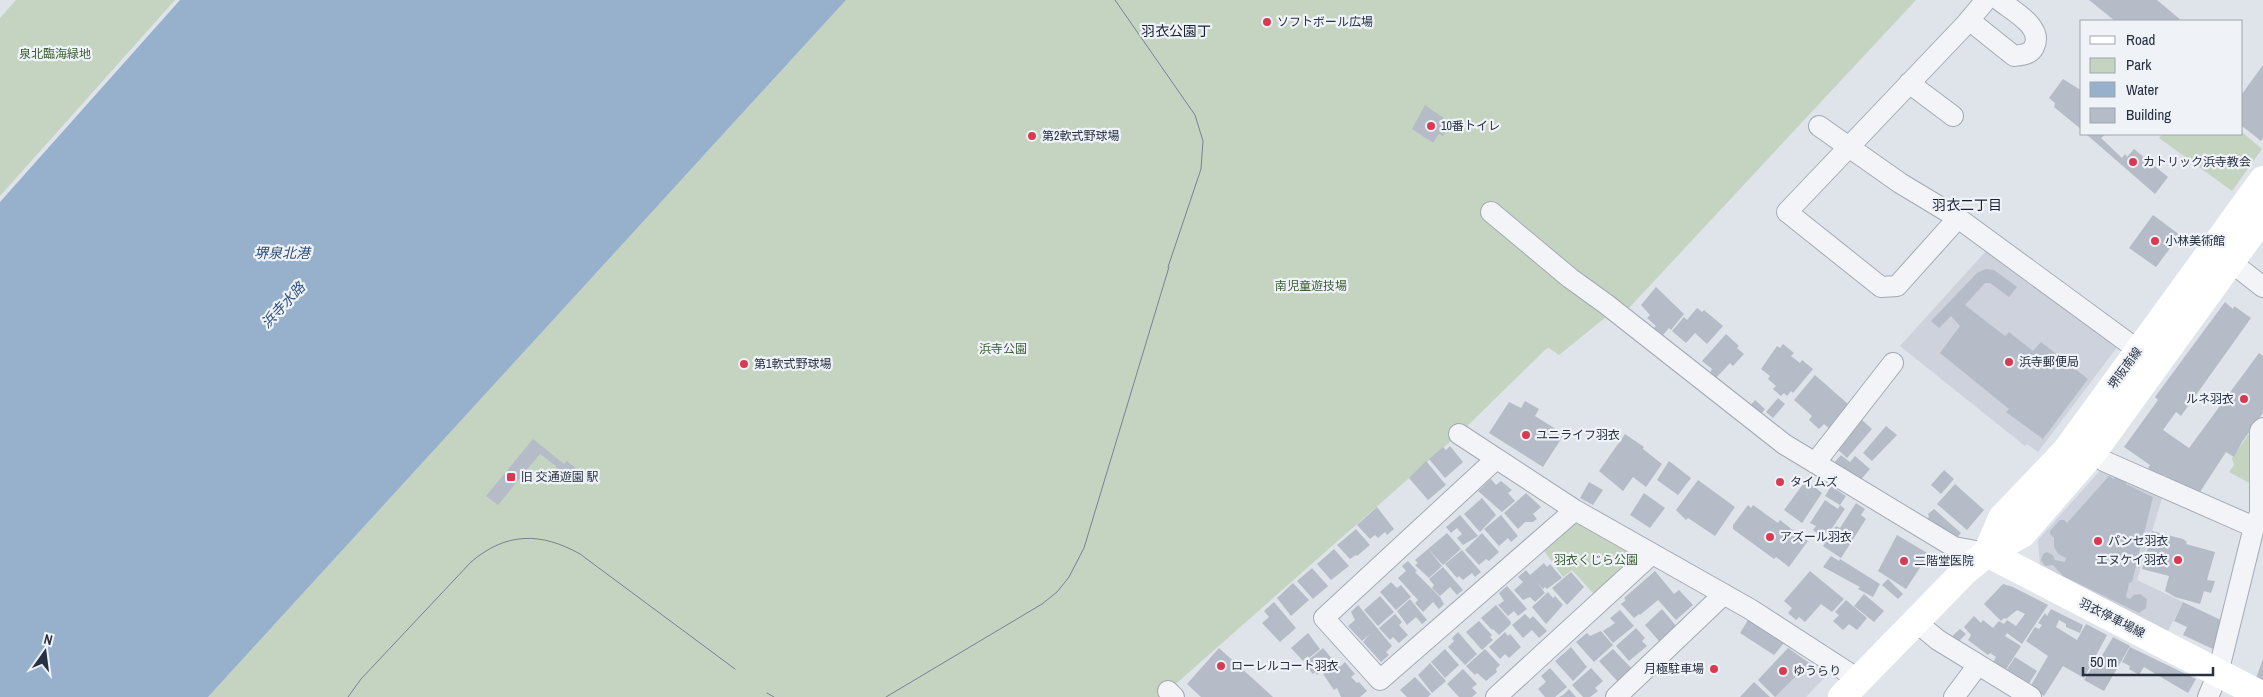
<svg xmlns="http://www.w3.org/2000/svg" width="2263" height="697" font-family="'Archivo Narrow','Noto Sans JP',sans-serif">
  <rect width="100%" height="100%" fill="#dfe3ea"/>
  <!-- built -->
  <path fill="#cdd2dc" d="M 1986,251 L 2118,346 L 2038,452 L 2027,444 L 2025,446 L 1900,346 Z
    M 2104,466 L 2164,492 L 2137,580 L 2183,602 L 2168,631 L 2040,567 L 2038,540 Z
    M 1788,648 L 1827,675 L 1806,697 L 1775,697 L 1758,680 Z"/>
  <!-- green -->
  <path fill="#c5d4c0" d="M 16,0 L 175,0 L 0,196 L 0,18 Z
    M 846,0 L 1916,0 L 1628,309 L 1621,303 L 1611,313 L 1559,355 L 1549,348 L 1546,349 L 1459,434 L 1161,697 L 208,697 Z
    M 2242,132 L 2262,149 L 2232,191 L 2159,138 L 2163,134 Z
    M 2251,431 L 2255,486 L 2229,472 L 2234,465 L 2232,458 Z
    M 1573,520 L 1634,554 L 1633,562 L 1594,594 L 1572,570 L 1563,577 L 1542,548 Z"/>
  <!-- water -->
  <path fill="#97b1cd" d="M 180,0 L 846,0 L 208,697 L 0,697 L 0,202 Z"/>
  <!-- building -->
  <path fill="#b6bcc7" d="M 2089,0 L 2157,0 L 2182,21 L 2115,21 Z
    M 2263,65 L 2263,138 L 2261,141 L 2242,126 L 2242,94 Z
    M 2063,79 L 2082,91 L 2082,130 L 2054,107 L 2055,103 L 2049,98 Z
    M 1425,105 L 1451,123 L 1443,136 L 1439,134 L 1433,143 L 1412,129 Z
    M 2086,134 L 2106,134 L 2101,138 L 2122,158 L 2125,154 L 2127,157 L 2134,149 L 2168,177 L 2155,194 Z
    M 2153,215 L 2180,235 L 2156,267 L 2129,248 Z
    M 1986,269 L 1994,270 L 2017,287 L 2009,297 L 1990,283 L 1985,283 L 1965,305 L 2005,336 L 2009,332 L 2033,351 L 2041,342 L 2088,379 L 2043,439 L 2006,412 L 2009,409 L 1940,353 L 1960,326 L 1951,316 L 1939,328 L 1931,321 L 1977,273 Z
    M 1656,287 L 1684,314 L 1671,330 L 1669,328 L 1663,335 L 1654,328 L 1656,326 L 1647,318 L 1650,315 L 1641,305 Z
    M 2225,302 L 2233,309 L 2234,306 L 2251,318 L 2181,416 L 2176,412 L 2163,430 L 2189,448 L 2259,353 L 2263,356 L 2263,413 L 2242,442 L 2234,457 L 2226,452 L 2198,495 L 2164,475 L 2162,478 L 2148,468 L 2150,465 L 2124,447 L 2158,400 L 2155,397 Z
    M 1697,308 L 1702,312 L 1704,310 L 1723,326 L 1707,344 L 1695,333 L 1686,343 L 1672,331 L 1684,317 L 1687,320 Z
    M 1726,334 L 1739,346 L 1737,348 L 1744,354 L 1733,366 L 1730,363 L 1716,378 L 1710,373 L 1712,369 L 1702,361 Z
    M 1783,344 L 1794,353 L 1791,356 L 1800,363 L 1802,360 L 1813,369 L 1793,393 L 1791,391 L 1787,396 L 1784,393 L 1781,396 L 1773,389 L 1776,386 L 1768,379 L 1770,376 L 1761,369 L 1777,346 L 1780,348 Z
    M 1815,375 L 1848,404 L 1845,407 L 1848,410 L 1831,430 L 1824,424 L 1819,429 L 1809,420 L 1812,416 L 1794,400 Z
    M 1778,398 L 1785,404 L 1773,418 L 1766,412 Z
    M 1755,400 L 1765,409 L 1761,414 L 1750,406 Z
    M 1525,401 L 1539,409 L 1535,416 L 1559,431 L 1558,432 L 1563,436 L 1543,467 L 1489,433 L 1509,402 L 1521,408 Z
    M 1862,420 L 1872,429 L 1847,458 L 1836,448 Z
    M 1886,426 L 1897,435 L 1872,461 L 1863,453 Z
    M 1625,434 L 1644,447 L 1643,449 L 1662,464 L 1646,487 L 1633,477 L 1623,491 L 1599,471 Z
    M 533,439 L 564,464 L 567,461 L 577,469 L 566,482 L 553,472 L 557,467 L 540,454 L 498,505 L 486,496 Z
    M 1450,446 L 1463,462 L 1445,478 L 1429,459 L 1443,447 L 1446,450 Z
    M 1841,455 L 1850,462 L 1855,456 L 1870,469 L 1858,483 L 1832,465 Z
    M 1426,461 L 1446,485 L 1428,500 L 1409,478 Z
    M 1669,461 L 1691,478 L 1678,495 L 1657,480 Z
    M 1944,470 L 1954,479 L 1941,494 L 1931,485 Z
    M 2116,474 L 2128,480 L 2126,484 L 2153,497 L 2132,582 L 2129,583 L 2126,597 L 2130,599 L 2134,595 L 2140,594 L 2147,599 L 2146,608 L 2139,613 L 2063,576 L 2053,565 L 2045,566 L 2041,560 L 2043,554 L 2047,552 L 2053,555 L 2055,560 L 2065,562 L 2066,558 L 2058,554 L 2054,547 L 2054,538 L 2050,534 L 2050,531 L 2060,520 L 2064,520 L 2067,523 L 2109,476 L 2114,479 Z
    M 1491,479 L 1496,485 L 1501,481 L 1512,490 L 1508,493 L 1515,501 L 1502,512 L 1478,491 Z
    M 1698,480 L 1735,507 L 1715,536 L 1688,518 L 1686,520 L 1676,510 Z
    M 1806,480 L 1822,493 L 1802,523 L 1784,510 Z
    M 1589,482 L 1603,490 L 1593,505 L 1580,498 Z
    M 1955,484 L 1984,510 L 1967,530 L 1937,504 Z
    M 1831,486 L 1846,496 L 1840,505 L 1825,496 Z
    M 1526,493 L 1541,507 L 1533,514 L 1537,519 L 1533,522 L 1525,522 L 1518,529 L 1504,513 Z
    M 1644,493 L 1665,508 L 1650,528 L 1630,515 Z
    M 1482,498 L 1496,515 L 1480,532 L 1464,514 Z
    M 1825,500 L 1838,509 L 1840,505 L 1845,509 L 1828,534 L 1825,532 L 1822,537 L 1813,530 L 1816,526 L 1810,523 Z
    M 1856,503 L 1865,509 L 1861,515 L 1866,519 L 1841,558 L 1823,546 L 1836,526 L 1840,528 Z
    M 1748,505 L 1751,508 L 1753,505 L 1778,523 L 1780,520 L 1794,531 L 1793,533 L 1808,541 L 1789,567 L 1776,557 L 1774,559 L 1733,529 L 1733,525 Z
    M 1377,507 L 1394,529 L 1387,535 L 1385,532 L 1378,538 L 1375,535 L 1370,539 L 1357,525 Z
    M 1934,509 L 1961,533 L 1954,541 L 1924,522 L 1929,517 L 1928,514 Z
    M 1460,515 L 1478,536 L 1463,545 L 1457,538 L 1462,534 L 1457,528 L 1451,533 L 1446,527 Z
    M 1501,515 L 1518,536 L 1511,542 L 1508,538 L 1499,546 L 1484,529 Z
    M 1356,529 L 1370,545 L 1357,556 L 1356,555 L 1350,559 L 1337,545 Z
    M 2152,531 L 2183,539 L 2187,542 L 2186,544 L 2215,552 L 2207,580 L 2215,581 L 2211,593 L 2204,591 L 2200,604 L 2175,597 L 2165,591 L 2169,576 L 2142,569 Z
    M 1447,533 L 1461,549 L 1443,565 L 1428,549 Z
    M 1482,533 L 1499,552 L 1489,561 L 1486,559 L 1479,565 L 1465,550 Z
    M 1897,535 L 1929,554 L 1906,589 L 1878,571 Z
    M 1334,549 L 1349,566 L 1331,580 L 1317,564 Z
    M 1428,549 L 1442,566 L 1429,578 L 1415,565 L 1418,563 L 1415,560 Z
    M 1462,550 L 1481,572 L 1475,577 L 1472,573 L 1463,580 L 1459,576 L 1457,578 L 1445,564 Z
    M 1831,556 L 1839,561 L 1840,559 L 1880,584 L 1873,597 L 1858,589 L 1860,587 L 1823,567 Z
    M 1408,561 L 1417,571 L 1415,572 L 1440,597 L 1444,604 L 1439,609 L 1433,602 L 1423,612 L 1415,603 L 1418,600 L 1398,578 L 1406,571 L 1402,566 Z
    M 1544,563 L 1547,567 L 1550,564 L 1562,578 L 1547,589 L 1545,587 L 1543,589 L 1537,582 L 1545,593 L 1535,602 L 1530,597 L 1523,600 L 1514,590 L 1523,582 L 1518,577 L 1526,570 L 1530,575 Z
    M 1443,567 L 1463,590 L 1457,595 L 1450,587 L 1440,596 L 1432,588 L 1434,585 L 1429,579 Z
    M 1312,568 L 1328,586 L 1313,599 L 1297,581 Z
    M 1655,571 L 1674,594 L 1679,590 L 1693,605 L 1676,620 L 1658,600 L 1640,615 L 1639,614 L 1634,618 L 1621,604 L 1626,600 L 1624,598 Z
    M 1810,571 L 1844,599 L 1832,612 L 1821,604 L 1805,622 L 1799,617 L 1796,620 L 1788,613 L 1792,608 L 1784,601 Z
    M 1571,572 L 1584,587 L 1567,605 L 1552,588 Z
    M 1888,579 L 1903,594 L 1898,599 L 1882,585 Z
    M 1391,582 L 1397,588 L 1401,585 L 1411,597 L 1396,610 L 1380,592 Z
    M 1293,583 L 1309,600 L 1291,616 L 1277,598 Z
    M 2003,584 L 2013,587 L 2048,605 L 2022,644 L 2007,633 L 2005,636 L 2021,646 L 2003,674 L 1990,667 L 1996,657 L 1990,653 L 1988,655 L 1968,640 L 1971,635 L 1964,627 L 1974,616 L 1981,623 L 1983,620 L 1993,628 L 1999,621 L 2004,624 L 2007,620 L 2016,626 L 2025,614 L 2017,610 L 2006,619 L 2004,618 L 2001,621 L 1984,604 Z
    M 1507,586 L 1527,609 L 1518,616 L 1514,611 L 1508,616 L 1498,605 L 1504,601 L 1499,593 Z
    M 1548,592 L 1553,598 L 1555,596 L 1563,605 L 1546,624 L 1532,607 Z
    M 1864,594 L 1884,611 L 1874,622 L 1854,606 Z
    M 1380,596 L 1394,612 L 1378,626 L 1364,610 Z
    M 1410,599 L 1427,620 L 1422,624 L 1416,617 L 1407,625 L 1397,611 Z
    M 1846,600 L 1867,618 L 1857,630 L 1849,624 L 1843,630 L 1833,621 L 1839,615 L 1835,612 Z
    M 1274,602 L 1296,628 L 1280,642 L 1262,623 L 1269,617 L 1264,611 Z
    M 2183,602 L 2225,622 L 2213,649 L 2183,635 L 2187,627 L 2174,621 Z
    M 1358,605 L 1392,646 L 1386,652 L 1389,655 L 1381,662 L 1363,642 L 1370,634 L 1362,641 L 1348,626 L 1355,620 L 1351,612 Z
    M 1496,605 L 1511,622 L 1510,625 L 1499,635 L 1493,629 L 1492,630 L 1481,618 Z
    M 1662,609 L 1677,627 L 1659,641 L 1645,625 Z
    M 2051,609 L 2083,625 L 2080,633 L 2066,627 L 2066,624 L 2059,620 L 2056,627 L 2077,640 L 2086,624 L 2107,635 L 2084,678 L 2063,666 L 2044,696 L 2030,687 L 2048,656 L 2026,641 L 2035,627 L 2039,629 L 2042,625 L 2038,623 L 2045,613 L 2047,616 Z
    M 1620,610 L 1634,626 L 1613,643 L 1603,631 L 1615,623 L 1610,618 Z
    M 1395,614 L 1402,622 L 1399,625 L 1408,635 L 1399,643 L 1393,637 L 1390,640 L 1379,628 Z
    M 1525,614 L 1530,619 L 1533,616 L 1547,631 L 1539,638 L 1532,630 L 1523,638 L 1512,625 Z
    M 1748,620 L 1783,642 L 1784,643 L 1774,655 L 1740,633 Z
    M 1479,621 L 1492,635 L 1490,637 L 1493,640 L 1482,650 L 1466,632 Z
    M 1636,628 L 1645,638 L 1642,641 L 1647,646 L 1629,661 L 1616,646 Z
    M 1960,629 L 1966,634 L 1956,644 L 1950,638 Z
    M 1601,631 L 1613,645 L 1594,662 L 1576,642 L 1587,633 L 1590,636 Z
    M 1458,632 L 1477,654 L 1465,665 L 1448,647 L 1454,641 L 1452,638 Z
    M 1505,632 L 1508,636 L 1510,634 L 1521,647 L 1509,658 L 1505,654 L 1500,659 L 1489,647 Z
    M 1308,633 L 1320,649 L 1309,658 L 1308,656 L 1303,661 L 1291,648 Z
    M 2113,637 L 2130,646 L 2104,691 L 2084,680 L 2098,658 L 2100,659 Z
    M 1571,647 L 1587,667 L 1573,681 L 1555,661 Z
    M 2130,647 L 2196,679 L 2188,693 L 2144,667 L 2139,675 L 2129,669 L 2130,666 L 2122,662 Z
    M 1219,648 L 1273,697 L 1201,697 L 1187,684 Z
    M 1323,648 L 1334,661 L 1317,675 L 1315,672 L 1313,674 L 1305,665 L 1306,662 Z
    M 1788,648 L 1809,663 L 1775,697 L 1758,680 Z
    M 1445,649 L 1459,665 L 1445,678 L 1431,662 Z
    M 1485,649 L 1500,665 L 1496,669 L 1497,672 L 1486,681 L 1477,673 L 1475,675 L 1466,666 Z
    M 1613,649 L 1633,670 L 1619,683 L 1599,661 Z
    M 2015,657 L 2037,671 L 2026,688 L 2004,674 Z
    M 2263,659 L 2263,681 L 2256,678 Z
    M 1345,662 L 1355,674 L 1351,677 L 1357,683 L 1359,682 L 1367,691 L 1360,697 L 1341,697 L 1337,688 L 1334,690 L 1323,674 L 1336,663 L 1340,667 Z
    M 1430,663 L 1446,681 L 1432,693 L 1418,675 Z
    M 1550,668 L 1567,687 L 1555,697 L 1545,697 L 1538,689 L 1546,682 L 1541,676 Z
    M 1591,668 L 1603,681 L 1595,688 L 1598,691 L 1590,697 L 1583,697 L 1572,685 Z
    M 1463,669 L 1477,684 L 1472,688 L 1477,693 L 1472,697 L 1459,697 L 1447,684 Z
    M 1415,677 L 1431,694 L 1428,697 L 1407,697 L 1400,690 Z
    M 1754,682 L 1770,697 L 1740,697 Z
    M 1569,689 L 1576,697 L 1559,697 L 1563,695 Z"/>
  <g fill="none" stroke-linecap="round" stroke-linejoin="round">
    <!-- street casing -->
    <g stroke="#a4aab4" stroke-width="22">
      <path id="street" d="M 1969,20 L 2014,56 C 2021,55 2030,55 2034,47 C 2044,27 2013,11 1999,0
        M 1909,83 L 1953,116
        M 1819,126 L 1900,183 L 1958,218 L 2138,350
        M 1491,212 L 1570,278 L 1606,304 L 1784,444 L 1954,547 L 1987,553
        M 1958,218 L 1897,286 L 1881,287 L 1787,212 L 1965,25 L 1986,0
        M 2231,262 L 2263,287
        M 1459,434 L 1575,510 L 1750,609 L 1858,679
        M 2087,448 L 2104,461 L 2254,527
        M 1496,459 L 1324,618 L 1380,680 L 1575,510
        M 1815,463 L 1893,363
        M 1916,622 L 1938,640 L 2031,697
        M 1168,691 L 1174,697
        M 1496,697 L 1652,554
        M 1616,697 L 1724,594
        M 1954,697 L 1978,665
        M 2208,697 L 2218,673 L 2254,527 L 2260,514 L 2260,431 L 2263,428"/>
    </g>
    <!-- street -->
    <use href="#street" stroke="#f2f4f8" stroke-width="20"/>
    <!-- secondary -->
    <path stroke="#fff" stroke-width="28" d="M 1987,553 L 2002,518 L 2066,451 L 2263,180
      M 1987,553 L 2263,696
      M 1842,697 L 1964,572 L 1987,553 L 2022,534 L 2093,452 L 2263,217"/>
    <!-- tram -->
    <path stroke="#778295" stroke-width="1" d="M 1115,0 L 1195,115 L 1203,141 L 1201,169 L 1168,267
      M 767,693 L 774,697
      M 348,697 L 361,679 L 471,562 C 506,532 541,532 580,554 L 735,669
      M 886,697 L 1042,604 L 1057,592 L 1069,577 L 1084,548 L 1169,267"/>
  </g>
  <!-- markers -->
  <g fill="#d93a51" stroke="#eff2f7" stroke-width="2">
    <circle cx="1267" cy="22" r="5"/>
    <circle cx="1431" cy="126" r="5"/>
    <circle cx="1032" cy="136" r="5"/>
    <circle cx="2133" cy="162" r="5"/>
    <circle cx="2155" cy="241" r="5"/>
    <circle cx="2009" cy="362" r="5"/>
    <circle cx="744" cy="364" r="5"/>
    <circle cx="2244" cy="399" r="5"/>
    <circle cx="1526" cy="435" r="5"/>
    <rect x="506" y="472" width="10" height="10" rx="2.5"/>
    <circle cx="1780" cy="482" r="5"/>
    <circle cx="1770" cy="537" r="5"/>
    <circle cx="2098" cy="541" r="5"/>
    <circle cx="2178" cy="560" r="5"/>
    <circle cx="1904" cy="561" r="5"/>
    <circle cx="1221" cy="666" r="5"/>
    <circle cx="1714" cy="669" r="5"/>
    <circle cx="1783" cy="671" r="5"/>
  </g>
  <g text-anchor="middle" stroke-width="4.5" stroke-linejoin="round" paint-order="stroke">
    <!-- poi labels -->
    <g font-size="12" fill="#273142" stroke="#eff2f7" text-anchor="start">
      <text x="1277" y="26">ソフトボール広場</text>
      <text x="1441" y="130">10番トイレ</text>
      <text x="1042" y="140">第2軟式野球場</text>
      <text x="2143" y="166">カトリック浜寺教会</text>
      <text x="2165" y="245">小林美術館</text>
      <text x="2019" y="366">浜寺郵便局</text>
      <text x="754" y="368">第1軟式野球場</text>
      <text x="2234" y="403" text-anchor="end">ルネ羽衣</text>
      <text x="1536" y="439">ユニライフ羽衣</text>
      <text x="521" y="481">旧 交通遊園 駅</text>
      <text x="1790" y="486">タイムズ</text>
      <text x="1780" y="541">アズール羽衣</text>
      <text x="2108" y="545">パンセ羽衣</text>
      <text x="2168" y="564" text-anchor="end">エヌケイ羽衣</text>
      <text x="1914" y="565">二階堂医院</text>
      <text x="1231" y="670">ローレルコート羽衣</text>
      <text x="1704" y="673" text-anchor="end">月極駐車場</text>
      <text x="1793" y="675">ゆうらり</text>
    </g>
    <!-- park labels -->
    <g font-size="12" fill="#3b5f33" stroke="#eff2f7">
      <text x="55" y="58">泉北臨海緑地</text>
      <text x="1311" y="290">南児童遊技場</text>
      <text x="1003" y="353">浜寺公園</text>
      <text x="1596" y="564">羽衣くじら公園</text>
    </g>
    <!-- street labels -->
    <g font-size="12" fill="#273142" stroke="#eff2f7">
      <text transform="translate(2125 368) rotate(-54)" y="4">堺阪南線</text>
      <text transform="translate(2112 618) rotate(27)" y="4">羽衣停車場線</text>
    </g>
    <!-- neighbourhood labels -->
    <g font-size="14" fill="#192233" stroke="#eff2f7">
      <text x="1176" y="36">羽衣公園丁</text>
      <text x="1967" y="210">羽衣二丁目</text>
    </g>
    <!-- water labels -->
    <g font-size="14" font-style="italic" fill="#2d4f7a" stroke="#eff2f7">
      <text x="282" y="258">堺泉北港</text>
      <text transform="translate(283 305) rotate(-47)" y="5">浜寺水路</text>
    </g>
  </g>
  <!-- legend -->
  <rect x="2080" y="20" width="162" height="115" fill="#eff2f7" stroke="#9fa5af"/>
  <rect x="2090" y="36" width="25" height="8" fill="#ffffff" stroke="#9fa5af"/>
  <text x="2126" y="45" font-size="15" fill="#273142">Road</text>
  <rect x="2090" y="58" width="25" height="15" fill="#c5d4c0" stroke="#9fa5af"/>
  <text x="2126" y="70" font-size="15" fill="#273142">Park</text>
  <rect x="2090" y="82" width="25" height="15" fill="#97b1cd" stroke="#9fa5af"/>
  <text x="2126" y="95" font-size="15" fill="#273142">Water</text>
  <rect x="2090" y="108" width="25" height="15" fill="#b6bcc7" stroke="#9fa5af"/>
  <text x="2126" y="120" font-size="15" fill="#273142">Building</text>
  <!-- north arrow -->
  <g transform="translate(45 652) rotate(14)" stroke="#eff2f7" stroke-width="4" paint-order="stroke">
  <path d="M0-4L9 19L0 12L-9 19Z" fill="#273142"/>
  <text y="-8" font-size="14" font-weight="bold" text-anchor="middle" fill="#273142">N</text>
  </g>
  <!-- scale -->
  <path d="M2083 667v8h130v-8" fill="none" stroke="#273142" stroke-width="2.5"/>
  <text x="2090" y="667" font-size="15" fill="#273142" stroke="#eff2f7" stroke-width="4" paint-order="stroke">50 m</text>
</svg>
